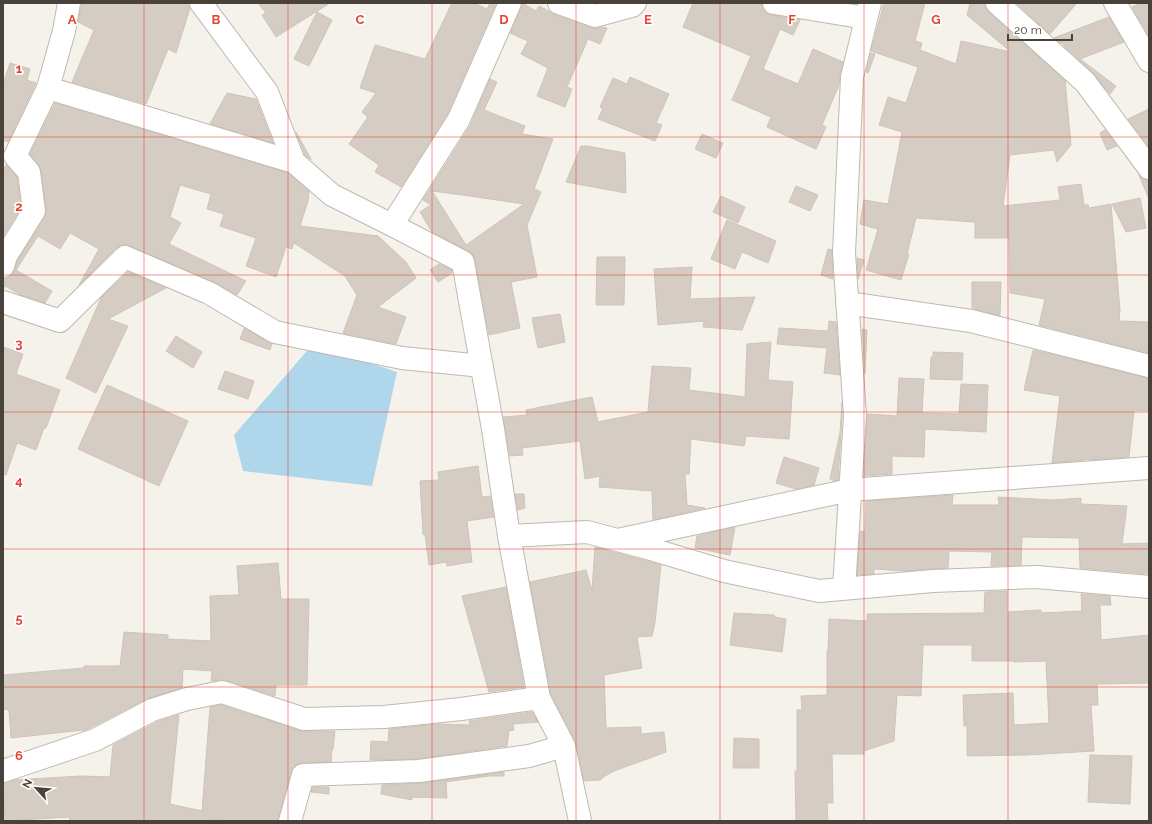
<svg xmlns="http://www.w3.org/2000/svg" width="1152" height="824" font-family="Raleway,sans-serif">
  <rect width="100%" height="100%" fill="#f5f2ec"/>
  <!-- water -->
  <path fill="#afd6ea" d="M 313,344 L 397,372 L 372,486 L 243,471 L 234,435 Z"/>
  <!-- building -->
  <path fill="#d5cdc3" stroke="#cfc4b6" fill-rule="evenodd" d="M 82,3 L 189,3 L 190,8 L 176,53 L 168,49 L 146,104 L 72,82 L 94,30 L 78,22 Z
    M 258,3 L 330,3 L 276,37 L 262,15 L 266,13 Z
    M 452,3 L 474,3 L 487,9 L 490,3 L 496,3 L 448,113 L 401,187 L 375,172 L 379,165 L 349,144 L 368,117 L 362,112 L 376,93 L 360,88 L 375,45 L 425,59 Z
    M 522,3 L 536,11 L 539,6 L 549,11 L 555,15 L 591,28 L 598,28 L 603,27 L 607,28 L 600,44 L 588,39 L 567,87 L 572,89 L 565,107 L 537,96 L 548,68 L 521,54 L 528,41 L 510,33 L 521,8 Z
    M 693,3 L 762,3 L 762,8 L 766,12 L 772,15 L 800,20 L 793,35 L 780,29 L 763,69 L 798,84 L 813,49 L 843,62 L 840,74 L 839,85 L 822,125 L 826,127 L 816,149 L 767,127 L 771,117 L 732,100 L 751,56 L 683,27 Z
    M 884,3 L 925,3 L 915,41 L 922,43 L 920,50 L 956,64 L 961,41 L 1011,52 L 967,15 L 970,3 L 985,3 L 985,7 L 989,12 L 1065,80 L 1071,145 L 1057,162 L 1054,150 L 1010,155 L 1003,206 L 1060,200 L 1058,187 L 1081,184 L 1084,205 L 1088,205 L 1089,208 L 1111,204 L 1120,310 L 1119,321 L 1149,322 L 1149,353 L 1039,325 L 1045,299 L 1010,293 L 1009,238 L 975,238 L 975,222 L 916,218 L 907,254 L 909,254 L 901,280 L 866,270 L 878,229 L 860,224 L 864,200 L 888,204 L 902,132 L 879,125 L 888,97 L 906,103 L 918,67 L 871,51 Z
    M 1016,3 L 1077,3 L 1050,34 Z
    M 1141,3 L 1149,3 L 1149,36 L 1132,7 Z
    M 317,12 L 332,20 L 309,66 L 294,59 Z
    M 1109,17 L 1124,42 L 1080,59 L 1116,86 L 1110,94 L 1093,73 L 1064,46 L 1060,39 L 1061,44 L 1054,38 Z
    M 871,53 L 875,54 L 868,73 L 866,72 Z
    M 10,63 L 30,69 L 27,80 L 36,83 L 8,142 L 3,140 L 3,84 Z
    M 630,77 L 669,94 L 656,123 L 662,125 L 655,141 L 598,119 L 603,108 L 600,107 L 613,78 L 627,84 Z
    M 490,79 L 497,82 L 484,110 L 525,126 L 522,134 L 553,139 L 534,189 L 541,192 L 527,225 L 537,277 L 511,282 L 520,328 L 489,335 L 475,260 L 473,255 L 469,251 L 432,232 L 420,212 L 431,205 L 423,200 L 470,126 ZM 432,191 L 470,196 L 524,204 L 466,245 Z
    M 227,93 L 256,99 L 273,143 L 210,124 Z
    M 55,103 L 288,173 L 309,191 L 308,201 L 300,226 L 378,236 L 406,262 L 416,278 L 378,307 L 406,317 L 396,344 L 343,333 L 357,295 L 345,276 L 294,243 L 292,249 L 286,247 L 276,277 L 246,266 L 256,238 L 220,226 L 224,214 L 207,209 L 211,194 L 180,185 L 170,217 L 181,223 L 169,244 L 246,281 L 237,295 L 214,282 L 130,246 L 123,245 L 116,248 L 79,285 L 99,249 L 70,233 L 60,249 L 38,236 L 16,270 L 52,291 L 45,303 L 21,295 L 5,286 L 3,289 L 3,278 L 6,278 L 12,275 L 15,270 L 17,261 L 45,217 L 46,209 L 41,170 L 38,164 L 30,154 Z
    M 1149,109 L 1149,147 L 1128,119 Z
    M 1105,130 L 1117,146 L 1107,150 L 1100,133 Z
    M 296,132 L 311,159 L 311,160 L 305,155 Z
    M 702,134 L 723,143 L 716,158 L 695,149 Z
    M 581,146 L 587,146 L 625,153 L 626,193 L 566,182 Z
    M 6,165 L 17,177 L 21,208 L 3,237 L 3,171 Z
    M 1139,175 L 1144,179 L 1149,180 L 1149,199 Z
    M 796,186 L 818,195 L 810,211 L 789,202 Z
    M 721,196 L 745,207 L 738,223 L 713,212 Z
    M 1140,198 L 1146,228 L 1126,232 L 1112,204 Z
    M 727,220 L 776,241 L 768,263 L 742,252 L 735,269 L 711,259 Z
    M 828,249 L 832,250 L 833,279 L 821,275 Z
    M 597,257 L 625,257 L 624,305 L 596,305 Z
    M 857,258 L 864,260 L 858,279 Z
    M 439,264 L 452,270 L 452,273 L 438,282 L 430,270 Z
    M 692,267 L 690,299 L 755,297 L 742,330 L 703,327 L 704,321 L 658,325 L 654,269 Z
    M 128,272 L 166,288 L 108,319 L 128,326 L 96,393 L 66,378 L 101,298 Z
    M 972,282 L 1001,282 L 1000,316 L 972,308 Z
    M 560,314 L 565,342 L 538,348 L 532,318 Z
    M 829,321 L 836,322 L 840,375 L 824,373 L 827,348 L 777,344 L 779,328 L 828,331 Z
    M 244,328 L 272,344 L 270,350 L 240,339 Z
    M 862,329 L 867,330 L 865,374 Z
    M 176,336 L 202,352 L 193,368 L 166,351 Z
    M 771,342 L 768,380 L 793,382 L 789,439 L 746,436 L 744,446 L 691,439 L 689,474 L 685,474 L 687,505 L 705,508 L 653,520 L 652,491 L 599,487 L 600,476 L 585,479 L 580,441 L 522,448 L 523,455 L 510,456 L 503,417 L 527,415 L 526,410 L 592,397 L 598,422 L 648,412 L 652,366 L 691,368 L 689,390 L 745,397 L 747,344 Z
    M 3,347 L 23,354 L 16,374 L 60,390 L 46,428 L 44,428 L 36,450 L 17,443 L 6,475 L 3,474 Z
    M 1033,350 L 1149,378 L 1149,411 L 1134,410 L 1129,457 L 1090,460 L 1085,459 L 1085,460 L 1052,463 L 1060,396 L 1024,390 Z
    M 933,352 L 963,353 L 962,380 L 930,379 L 931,357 L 933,357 Z
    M 225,371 L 254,381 L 248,399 L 218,389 Z
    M 899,378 L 924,379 L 922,413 L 959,414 L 961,384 L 988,385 L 986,432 L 925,429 L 924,457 L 892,456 L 892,474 L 864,476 L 867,414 L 897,416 Z
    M 107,385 L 188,421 L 159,486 L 78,449 Z
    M 842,402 L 842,416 L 838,480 L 835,481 L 830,479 L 840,433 Z
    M 784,457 L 819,468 L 814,485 L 796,489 L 776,483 Z
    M 478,466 L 482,497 L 490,496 L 494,517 L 467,521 L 472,562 L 447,566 L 446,562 L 429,565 L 425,534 L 423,535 L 420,481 L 439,480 L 438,472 Z
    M 515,494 L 524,494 L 525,508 L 518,510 Z
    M 953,495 L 952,505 L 999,505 L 998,497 L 1053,500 L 1081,498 L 1081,504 L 1127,506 L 1122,544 L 1149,543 L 1149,574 L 1080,568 L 1079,538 L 1022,537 L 1021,565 L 991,566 L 992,552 L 949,551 L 948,568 L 905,571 L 874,569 L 874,574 L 857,575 L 860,531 L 865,532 L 866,501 Z
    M 735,527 L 730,555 L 695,548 L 697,536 Z
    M 595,547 L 661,565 L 655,622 L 652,636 L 637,637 L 642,668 L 604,675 L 606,728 L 641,727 L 641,734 L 664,732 L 666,752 L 614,771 L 605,776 L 600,780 L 584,781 L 576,742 L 551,694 L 530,582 L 586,570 L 592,590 Z
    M 278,563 L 281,599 L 309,599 L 307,685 L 276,685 L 275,696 L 226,680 L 220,680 L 211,681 L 212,671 L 183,669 L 182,688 L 146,699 L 90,728 L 83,731 L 83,730 L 11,738 L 9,710 L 3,709 L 3,675 L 84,668 L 84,666 L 120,666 L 124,632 L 168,635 L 168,639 L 211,641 L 210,596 L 239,595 L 237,566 Z
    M 506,587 L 524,687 L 489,692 L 462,596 Z
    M 1007,591 L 1007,612 L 1041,610 L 1041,613 L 1082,611 L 1081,594 L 1110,596 L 1111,605 L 1100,605 L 1101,640 L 1149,635 L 1149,683 L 1097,684 L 1098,705 L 1091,705 L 1094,751 L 1026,755 L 967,756 L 967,726 L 964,726 L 963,695 L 1013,693 L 1014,725 L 1049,723 L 1046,661 L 1014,662 L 1014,661 L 972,661 L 972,645 L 923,645 L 921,696 L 897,695 L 894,741 L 864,751 L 864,754 L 832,754 L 833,803 L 827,803 L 828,821 L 796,821 L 795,771 L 797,771 L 797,710 L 802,710 L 801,696 L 827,695 L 827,650 L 828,650 L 829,619 L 867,621 L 867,614 L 984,613 L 985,592 Z
    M 734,613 L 774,615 L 774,617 L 786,619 L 782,652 L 730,645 Z
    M 221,705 L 300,731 L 335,731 L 333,749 L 332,749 L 331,762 L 302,763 L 296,765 L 291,771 L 278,821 L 226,821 L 211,819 L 211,821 L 69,821 L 70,817 L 5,821 L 3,783 L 14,780 L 81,776 L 110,777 L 113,745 L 157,722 L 179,715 L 170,804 L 202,811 L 210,707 Z
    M 532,712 L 538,722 L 513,724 L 514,730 L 509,731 L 507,746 L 418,759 L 370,760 L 371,741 L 388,742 L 389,729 L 439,724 L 470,725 L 469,721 Z
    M 734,738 L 759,739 L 759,768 L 733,768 Z
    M 1090,755 L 1132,756 L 1130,804 L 1088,802 Z
    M 504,772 L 504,776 L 489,776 L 446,782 L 447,798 L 412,797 L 412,800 L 381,794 L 382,785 L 421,783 Z
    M 313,787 L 329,787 L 329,794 L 311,792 Z"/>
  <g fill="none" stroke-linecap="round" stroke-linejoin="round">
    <!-- street casing -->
    <g stroke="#bfb9af" stroke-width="24">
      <path id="street" d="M 201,3 L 267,92 L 294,162 L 332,195 L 392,225 L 463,262 L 493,429 L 509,536 L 539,698 L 564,746 L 580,821
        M 559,3 L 595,16 L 632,6 L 635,3
        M 774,3 L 866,18
        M 997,3 L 1085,82 L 1149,168
        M 1115,3 L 1149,61
        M 48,88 L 294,162
        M 392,225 L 459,119 L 510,3
        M 3,266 L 6,256 L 34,211 L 29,172 L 15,156 L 48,88 L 64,31 L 69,3
        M 3,302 L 60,321 L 125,257 L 209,293 L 275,332 L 402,358 L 482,366
        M 847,303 L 971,321 L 1149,366
        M 509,536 L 587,532 L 644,547 L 724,571 L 819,591 L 933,581 L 1037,577 L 1149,587
        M 622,539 L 850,490 L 1149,468
        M 844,589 L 855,416 L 844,253 L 852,77 L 870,3
        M 3,771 L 95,740 L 152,710 L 187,699 L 222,692 L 304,719 L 384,717 L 461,709 L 539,698
        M 290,821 L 303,775 L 419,771 L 529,756 L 564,746"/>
    </g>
    <!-- street -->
    <use href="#street" stroke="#fff" stroke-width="22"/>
  </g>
  <!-- grid -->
  <path fill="none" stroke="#e64132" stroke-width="1" stroke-opacity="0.55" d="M 144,3 L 144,821M 288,3 L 288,821M 432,3 L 432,821M 576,3 L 576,821M 720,3 L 720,821M 864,3 L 864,821M 1008,3 L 1008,821M 3,137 L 1149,137M 3,275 L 1149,275M 3,412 L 1149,412M 3,549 L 1149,549M 3,687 L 1149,687"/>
  <g font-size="13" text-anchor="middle" font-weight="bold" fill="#e64132" stroke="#fff" stroke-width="3.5" stroke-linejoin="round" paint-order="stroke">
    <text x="72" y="24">A</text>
    <text x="216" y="24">B</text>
    <text x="360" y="24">C</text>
    <text x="504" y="24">D</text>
    <text x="648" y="24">E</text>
    <text x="792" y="24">F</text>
    <text x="936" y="24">G</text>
    <text x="19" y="73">1</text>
    <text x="19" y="211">2</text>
    <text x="19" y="348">3</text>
    <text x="19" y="485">4</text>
    <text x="19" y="623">5</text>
    <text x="19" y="760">6</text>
  </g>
  <!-- border -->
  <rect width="1152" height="824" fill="none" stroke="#49423a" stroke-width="8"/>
  <!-- north arrow -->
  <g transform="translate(36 788) rotate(297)" stroke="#ffffff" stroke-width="3" paint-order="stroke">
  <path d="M0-3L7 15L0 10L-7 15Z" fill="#49423a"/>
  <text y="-6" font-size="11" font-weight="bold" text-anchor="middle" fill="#49423a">N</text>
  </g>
  <!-- scale -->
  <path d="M1008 34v6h64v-6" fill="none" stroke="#49423a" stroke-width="2"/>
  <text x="1014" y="34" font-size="12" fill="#49423a" stroke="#ffffff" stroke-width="3" paint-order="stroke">20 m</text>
</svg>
